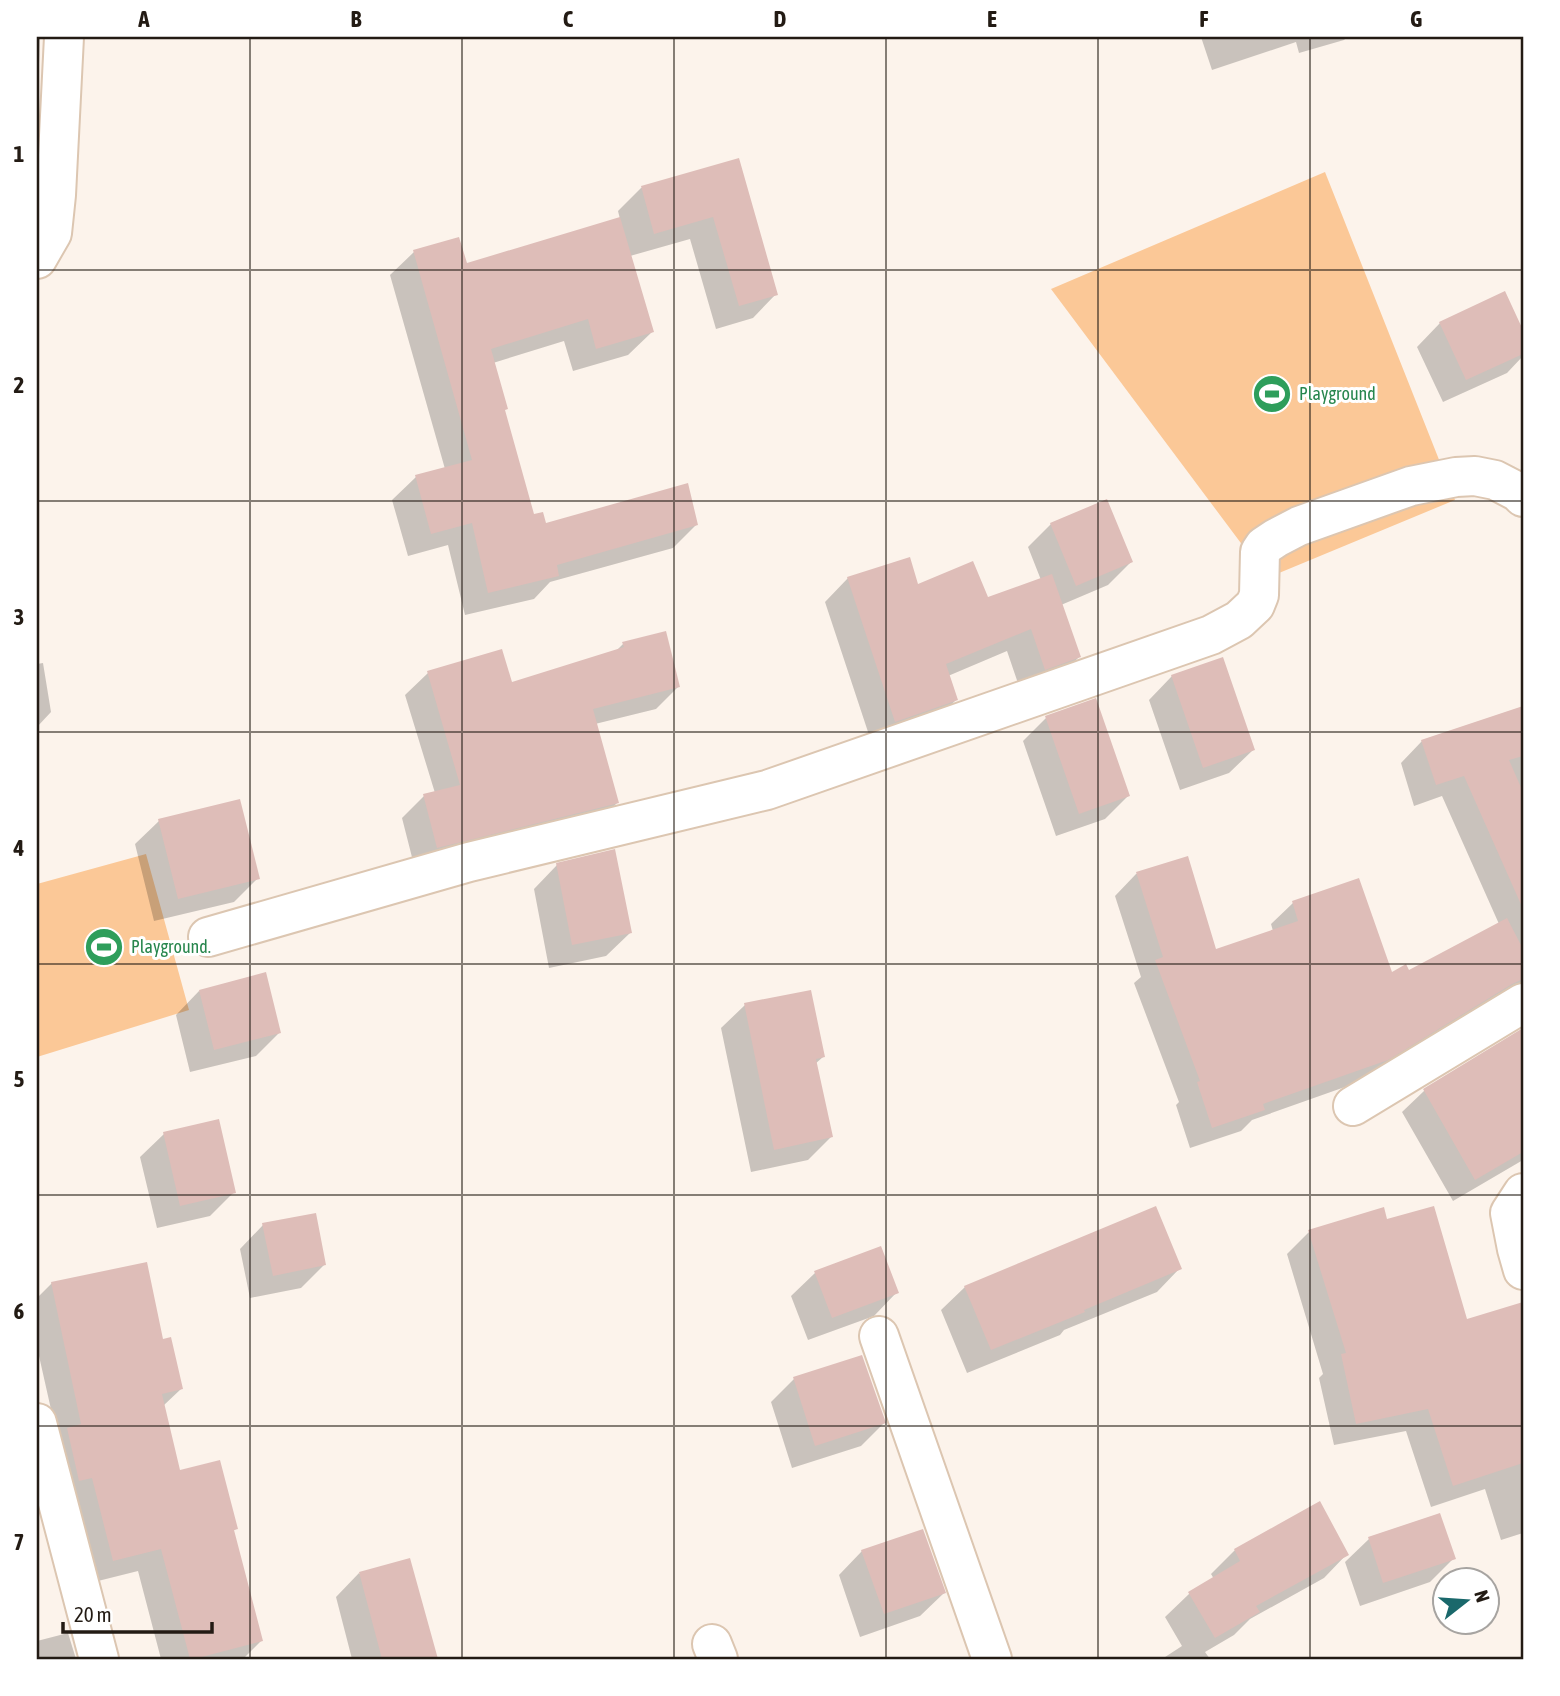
<svg xmlns="http://www.w3.org/2000/svg" width="1560" height="1696" font-family="'Asap Condensed',sans-serif">
  <rect width="100%" height="100%" fill="#fcf3eb"/>
  <!-- green -->
  <path fill="#fbc897" d="M 1325,172 L 1455,500 L 1267,578 L 1051,289 Z
    M 146,854 L 189,1010 L 37,1057 L 37,884 Z"/>
  <!-- shadow -->
  <path fill="#0003" d="M 37,37 L 40,37 L 39,64 L 37,67 Z
    M 1201,37 L 1347,37 L 1344,40 L 1299,53 L 1296,42 L 1212,70 Z
    M 738,160 L 776,294 L 753,318 L 716,329 L 690,239 L 630,256 L 652,332 L 628,355 L 573,371 L 564,341 L 493,363 L 504,411 L 533,517 L 545,525 L 696,525 L 673,548 L 550,582 L 534,599 L 465,615 L 448,545 L 408,556 L 392,500 L 416,477 L 445,469 L 390,275 L 414,252 L 465,265 L 620,219 L 618,211 L 641,188 Z
    M 1504,294 L 1523,334 L 1523,356 L 1507,373 L 1443,402 L 1417,347 L 1440,323 Z
    M 1051,524 L 1131,562 L 1108,585 L 1061,605 L 1079,657 L 1056,680 L 1021,692 L 1007,651 L 948,676 L 956,700 L 932,723 L 872,744 L 825,602 L 848,578 L 917,586 L 987,599 L 1041,580 L 1028,547 Z
    M 623,644 L 678,687 L 656,709 L 595,724 L 617,803 L 595,825 L 415,869 L 402,818 L 424,796 L 435,793 L 405,695 L 428,673 L 511,684 L 615,652 Z
    M 43,663 L 51,712 L 37,727 L 37,664 Z
    M 1172,676 L 1253,750 L 1229,773 L 1180,790 L 1149,700 Z
    M 1521,709 L 1523,714 L 1523,1024 L 1252,1120 L 1241,1131 L 1190,1148 L 1176,1105 L 1179,1102 L 1134,983 L 1141,977 L 1115,896 L 1136,874 L 1187,858 L 1215,951 L 1273,931 L 1271,924 L 1293,903 L 1391,974 L 1409,973 L 1499,924 L 1442,796 L 1414,806 L 1401,763 L 1422,741 Z
    M 1046,718 L 1128,796 L 1105,819 L 1056,836 L 1023,741 Z
    M 159,821 L 258,878 L 234,902 L 154,921 L 135,844 Z
    M 557,865 L 630,933 L 606,956 L 549,968 L 534,889 Z
    M 199,991 L 279,1033 L 256,1056 L 190,1072 L 176,1015 Z
    M 745,1005 L 823,1057 L 815,1064 L 831,1137 L 808,1160 L 751,1172 L 721,1028 Z
    M 1523,1028 L 1523,1160 L 1453,1201 L 1402,1112 L 1424,1091 L 1523,1031 Z
    M 164,1134 L 234,1192 L 210,1216 L 157,1228 L 140,1157 Z
    M 1386,1221 L 1466,1321 L 1521,1305 L 1523,1312 L 1523,1533 L 1501,1540 L 1485,1489 L 1431,1507 L 1406,1431 L 1334,1445 L 1319,1378 L 1323,1374 L 1287,1254 L 1309,1232 Z
    M 263,1225 L 325,1264 L 301,1288 L 250,1298 L 240,1249 Z
    M 1180,1268 L 1157,1292 L 1064,1330 L 1060,1335 L 967,1373 L 941,1310 L 965,1287 Z
    M 815,1273 L 897,1292 L 874,1316 L 808,1340 L 791,1296 Z
    M 52,1283 L 162,1341 L 181,1389 L 163,1406 L 179,1472 L 236,1529 L 233,1531 L 261,1641 L 243,1659 L 161,1659 L 138,1571 L 90,1583 L 37,1347 L 37,1298 Z
    M 794,1379 L 884,1423 L 861,1446 L 792,1468 L 771,1402 Z
    M 1369,1539 L 1454,1558 L 1430,1582 L 1360,1606 L 1345,1562 Z
    M 1235,1550 L 1347,1554 L 1324,1578 L 1250,1619 L 1234,1635 L 1205,1652 L 1210,1659 L 1162,1659 L 1182,1646 L 1165,1617 L 1189,1594 L 1214,1579 L 1211,1574 Z
    M 862,1551 L 944,1593 L 920,1616 L 860,1637 L 839,1575 Z
    M 359,1573 L 435,1657 L 433,1659 L 352,1659 L 336,1597 Z
    M 68,1633 L 76,1659 L 37,1659 L 37,1641 Z"/>
  <!-- building -->
  <path fill="#debdb8" d="M 739,158 L 778,295 L 739,306 L 713,217 L 654,234 L 641,186 Z
    M 620,217 L 654,332 L 596,349 L 588,319 L 491,349 L 508,409 L 505,410 L 534,514 L 543,512 L 546,523 L 688,483 L 698,525 L 557,565 L 559,576 L 488,593 L 472,523 L 431,534 L 415,475 L 472,460 L 413,250 L 459,237 L 467,263 Z
    M 1505,291 L 1523,330 L 1523,354 L 1466,380 L 1439,322 Z
    M 1107,499 L 1133,562 L 1076,586 L 1050,523 Z
    M 910,557 L 918,584 L 973,561 L 988,597 L 1052,574 L 1081,657 L 1045,670 L 1031,629 L 946,664 L 958,700 L 895,722 L 847,577 Z
    M 666,631 L 680,687 L 593,709 L 619,803 L 437,848 L 423,794 L 460,785 L 427,671 L 502,649 L 512,682 L 624,647 L 622,642 Z
    M 1223,657 L 1255,750 L 1203,768 L 1171,675 Z
    M 1096,698 L 1130,796 L 1079,814 L 1045,716 Z
    M 1523,706 L 1523,756 L 1509,760 L 1523,792 L 1523,909 L 1464,776 L 1436,785 L 1421,740 Z
    M 240,799 L 260,879 L 178,899 L 158,819 Z
    M 615,849 L 632,933 L 572,945 L 556,863 Z
    M 1188,856 L 1216,949 L 1298,921 L 1292,901 L 1359,878 L 1392,972 L 1406,964 L 1409,970 L 1507,918 L 1523,949 L 1523,979 L 1512,984 L 1388,1060 L 1263,1104 L 1265,1110 L 1212,1128 L 1197,1082 L 1200,1081 L 1155,960 L 1163,957 L 1136,872 Z
    M 266,972 L 281,1033 L 214,1050 L 199,990 Z
    M 811,990 L 825,1057 L 816,1059 L 833,1137 L 774,1150 L 744,1003 Z
    M 1523,1028 L 1523,1152 L 1475,1180 L 1423,1089 Z
    M 219,1119 L 236,1193 L 180,1206 L 163,1132 Z
    M 1156,1206 L 1182,1269 L 1084,1310 L 1085,1312 L 991,1350 L 964,1286 Z
    M 1434,1206 L 1467,1319 L 1523,1302 L 1523,1463 L 1453,1486 L 1428,1409 L 1356,1424 L 1341,1354 L 1346,1353 L 1308,1230 L 1384,1207 L 1387,1219 Z
    M 316,1213 L 326,1265 L 273,1276 L 262,1223 Z
    M 881,1246 L 899,1293 L 832,1318 L 814,1271 Z
    M 147,1262 L 163,1339 L 171,1337 L 183,1389 L 162,1394 L 180,1470 L 220,1460 L 238,1529 L 234,1530 L 263,1641 L 194,1659 L 190,1659 L 161,1549 L 113,1561 L 92,1478 L 79,1481 L 67,1428 L 81,1424 L 51,1282 Z
    M 862,1355 L 886,1423 L 815,1446 L 793,1377 Z
    M 1320,1501 L 1349,1555 L 1256,1606 L 1260,1612 L 1215,1638 L 1188,1592 L 1240,1561 L 1234,1549 Z
    M 1440,1513 L 1456,1559 L 1383,1583 L 1368,1537 Z
    M 923,1529 L 946,1593 L 884,1614 L 861,1550 Z
    M 410,1558 L 438,1659 L 382,1659 L 359,1572 Z"/>
  <g fill="none" stroke-linecap="round" stroke-linejoin="round">
    <!-- minor casing -->
    <g stroke="#dcc6b1" stroke-width="42">
      <path id="minor" d="M 37,259 L 52,233 L 56,195 L 64,37
        M 208,937 L 469,862 L 767,790 L 1211,635 L 1239,620 L 1255,605 L 1259,595 L 1260,552 L 1264,546 L 1276,538 L 1299,526 L 1411,486 L 1456,477 L 1475,476 L 1495,480 L 1518,492 L 1523,497
        M 1353,1106 L 1523,1003
        M 1523,1193 L 1510,1213 L 1517,1249 L 1523,1270
        M 879,1336 L 992,1659
        M 37,1423 L 99,1659
        M 712,1644 L 718,1659"/>
    </g>
    <!-- minor -->
    <use href="#minor" stroke="#fff" stroke-width="38"/>
  </g>
  <!-- grid -->
  <path fill="none" stroke="#231b14" stroke-width="2" stroke-opacity="0.55" d="M 250,37 L 250,1659M 462,37 L 462,1659M 674,37 L 674,1659M 886,37 L 886,1659M 1098,37 L 1098,1659M 1310,37 L 1310,1659M 37,270 L 1523,270M 37,501 L 1523,501M 37,732 L 1523,732M 37,964 L 1523,964M 37,1195 L 1523,1195M 37,1426 L 1523,1426"/>
  <!-- icons -->
  <defs>
    <g id="stadium-disc" transform="scale(2.0125)"><circle r="9.5" fill="#2e9e5b" stroke="#fff"/><path d="M0-5a6.5 5 0 1 0 0 10a6.5 5 0 1 0 0-10ZM-3.5-1.8h7v3.6h-7Z" fill="#fff"/></g>
  </defs>
  <g fill-rule="evenodd">
    <use href="#stadium-disc" x="1272" y="394"/>
    <use href="#stadium-disc" x="104" y="947"/>
  </g>
  <g text-anchor="middle" stroke-width="6" stroke-linejoin="round" paint-order="stroke">
    <!-- leisure labels -->
    <g font-size="18" fill="#27864d" stroke="#fff" text-anchor="start">
      <text x="1299" y="400">Playground</text>
      <text x="131" y="953">Playground.</text>
    </g>
  </g>
  <!-- border -->
  <rect width="1560" height="1696" fill="none" stroke="#ffffff" stroke-width="77"/>
  <!-- north arrow -->
  <g transform="translate(1466 1601) rotate(73)"><circle r="33" fill="#ffffff" stroke="#a7a4a1" stroke-width="2"/>
  <path d="M0-5L12 26L0 18L-12 26Z" fill="#1a686b"/>
  <text y="-10" font-size="19" font-weight="bold" text-anchor="middle" fill="#231b14">N</text>
  </g>
  <!-- scale -->
  <path d="M63 1622v10h149v-10" fill="none" stroke="#231b14" stroke-width="3.5"/>
  <text x="74" y="1622" font-size="21" fill="#231b14" stroke="#ffffff" stroke-width="5" paint-order="stroke">20 m</text>
  <rect x="38" y="38" width="1484" height="1620" fill="none" stroke="#231b14" stroke-width="2.5"/>
  <g font-size="23" text-anchor="middle" font-weight="bold" fill="#231b14">
    <text x="144" y="27">A</text>
    <text x="356" y="27">B</text>
    <text x="568" y="27">C</text>
    <text x="780" y="27">D</text>
    <text x="992" y="27">E</text>
    <text x="1204" y="27">F</text>
    <text x="1416" y="27">G</text>
    <text x="19" y="162">1</text>
    <text x="19" y="393">2</text>
    <text x="19" y="625">3</text>
    <text x="19" y="856">4</text>
    <text x="19" y="1087">5</text>
    <text x="19" y="1319">6</text>
    <text x="19" y="1550">7</text>
  </g>
</svg>
